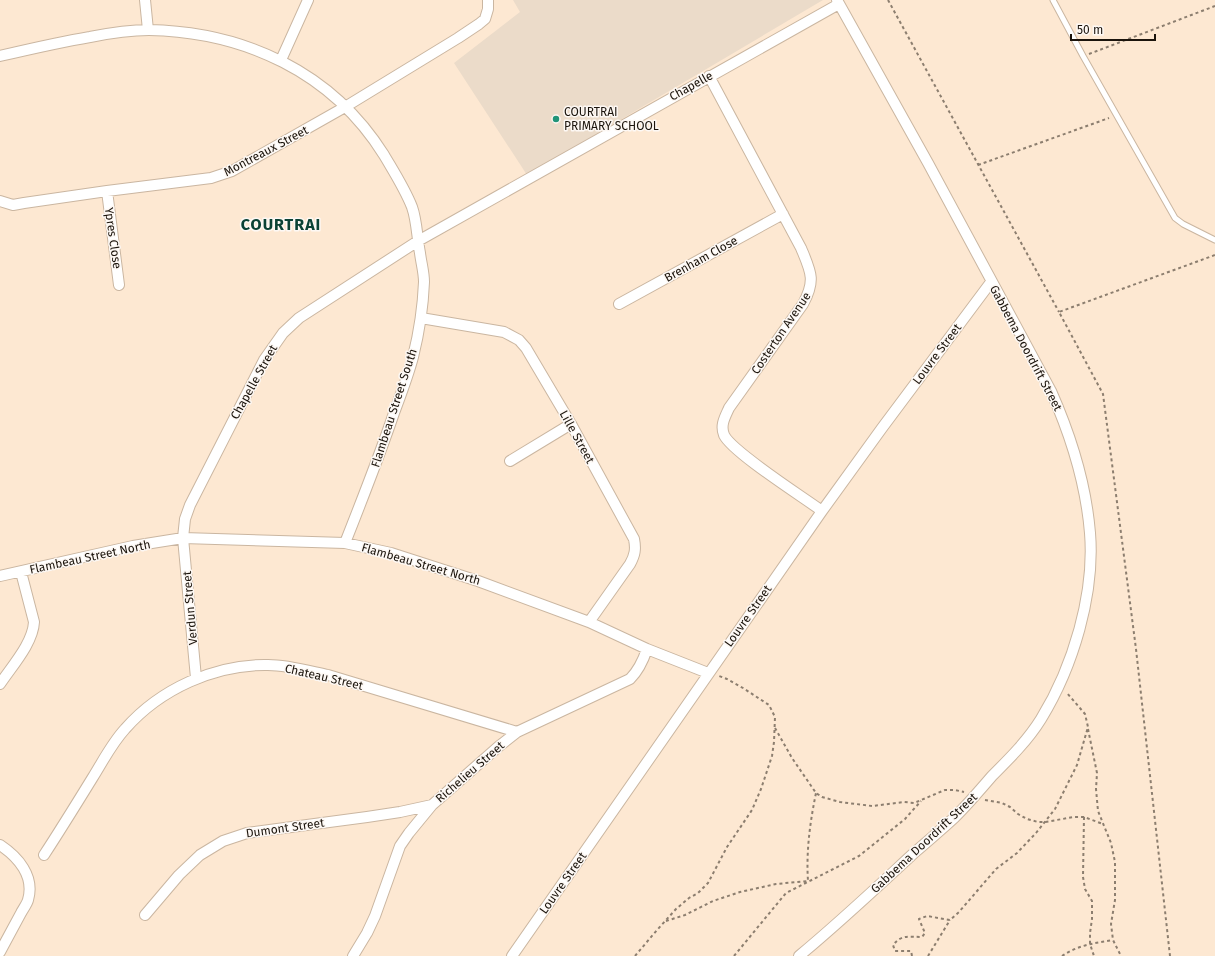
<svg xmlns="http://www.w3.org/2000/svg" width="1215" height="956" font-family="'Fira Sans',sans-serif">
  <rect width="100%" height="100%" fill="#fde8d2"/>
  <!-- education -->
  <path fill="#ebdbc9" d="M 513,0 L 823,0 L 527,175 L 454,63 L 520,12 Z"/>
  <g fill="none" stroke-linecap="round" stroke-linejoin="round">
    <!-- lane casing -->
    <g stroke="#cab6a1" stroke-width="7">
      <path id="lane" d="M 1053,0 L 1083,56 L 1175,218 L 1183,224 L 1215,240"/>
    </g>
    <!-- street casing -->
    <g stroke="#cab6a1" stroke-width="12">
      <path id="street" d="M 145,0 L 148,30
        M 0,56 C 30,49 60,42 90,37 C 110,33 130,30 149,30 C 245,32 332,72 384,155 C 394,172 405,189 412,207 C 417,221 417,238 420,253 C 421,262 424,272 424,282 C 423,307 419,333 413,357 C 408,376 401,394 394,413 C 379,457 362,500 345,543
        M 281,60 L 308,0
        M 709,76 L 801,248 C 811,272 816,280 803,304 L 729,408 C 725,417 720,425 724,435 C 732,452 803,497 822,511
        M 107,191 L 119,285
        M 0,201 L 13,205 L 24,203 L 107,191 L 211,178 L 232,171 L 345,107 L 458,38 L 479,24 L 485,19 L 488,9 L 488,0
        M 619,304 L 783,214
        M 421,318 L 504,332 L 519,340 L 526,348 L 571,424 L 634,539 C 636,549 635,555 630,564 L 589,622
        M 510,461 L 571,424
        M 0,576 L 133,546 L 183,538 L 345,543 L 391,553 L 478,581 L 589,622 L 647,649 L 708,673
        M 196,678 L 183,538 L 185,519 L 190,505 L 264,360 L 283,333 L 299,318 L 418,241 L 839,4
        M 0,684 C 12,666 33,643 34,622 L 21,572
        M 0,845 C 18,857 35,876 28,900 C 27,904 23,909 21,913 C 14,926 7,939 0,952
        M 44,855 C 61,829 77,803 93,777 C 103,761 112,743 125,729 C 160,689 215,664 268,665 C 288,665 309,671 328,675 L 517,732
        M 145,915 L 179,875 L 200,855 L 223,841 L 247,833 L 367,817 L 400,812 L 432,805
        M 353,956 L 367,933 L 375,916 L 400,846 L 409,833 L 432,805 L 498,747 L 517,732 L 630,679 C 639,670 643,661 647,649
        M 512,956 L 822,511 L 882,428 L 991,282
        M 799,956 C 839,923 876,888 914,853 C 928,841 942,829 955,817 C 968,804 980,790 992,776 C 1010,758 1028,740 1041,719 C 1073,667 1095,594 1090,533 C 1086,484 1071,436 1051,391 L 928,163 L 837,0"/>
    </g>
    <!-- path -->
    <path stroke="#8c7e6f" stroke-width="2" stroke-dasharray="3 3" stroke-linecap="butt" d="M 888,0 L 1059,312
      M 1089,54 L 1215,6
      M 978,165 L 1109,118
      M 775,728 L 792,758 L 816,793 L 822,797 L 840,802 L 872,806 L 904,802 L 914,803 L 945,790 L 955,790 L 964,792
      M 1088,729 L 1097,773 L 1096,789 L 1098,811 L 1111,843 L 1115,862 L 1115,900 L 1111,924 L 1113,940 L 1121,956
      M 985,800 L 1002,803 L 1010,807 L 1018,814 L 1027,819 L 1038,822 L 1045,822 L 1074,817 L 1084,817 L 1103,824
      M 1084,817 L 1083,877 L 1085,889 L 1092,901 L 1092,919 L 1090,933 L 1090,944 L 1094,956
      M 666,921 L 685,915 L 713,901 L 740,892 L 776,884 L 808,881 C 806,852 810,822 816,793
      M 635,956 L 657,930 L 676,909 L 689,898 L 698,893 L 708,883 L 727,847 L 752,810 L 761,789 L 772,756 L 774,742 L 775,717 L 769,705 L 743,688 L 727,679 L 719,676
      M 734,956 L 786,893 L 859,856 L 905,819 L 921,801
      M 912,956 L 911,951 L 895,951 L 893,945 C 902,934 909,937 922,937 L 925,933 L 919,919 L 927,916 L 950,920 L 959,912 L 996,869 L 1017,853 L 1036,833 L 1055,809 L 1077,765 L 1088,727 L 1085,714 L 1067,693
      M 928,956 L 950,920
      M 1062,956 C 1078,945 1095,943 1113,940
      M 1170,956 L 1136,649 L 1103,394 L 1059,312 L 1215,255"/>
    <!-- lane -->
    <use href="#lane" stroke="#fff" stroke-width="5"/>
    <!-- street -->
    <use href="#street" stroke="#fff" stroke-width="10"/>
  </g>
  <!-- markers -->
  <circle fill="#209478" stroke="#fdf8f4" stroke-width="1.5" cx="556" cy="119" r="4"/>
  <g text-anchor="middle" stroke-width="3" stroke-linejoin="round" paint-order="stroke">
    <!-- street labels -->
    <g font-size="12" fill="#1b140c" stroke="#fdf8f4">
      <text transform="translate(691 86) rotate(-29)" y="4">Chapelle</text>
      <text transform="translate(266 151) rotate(-28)" y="4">Montreaux Street</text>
      <text transform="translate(113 238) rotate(82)" y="4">Ypres Close</text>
      <text transform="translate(701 259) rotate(-29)" y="4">Brenham Close</text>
      <text transform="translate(781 333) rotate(-56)" y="4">Costerton Avenue</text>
      <text transform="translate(1026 348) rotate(62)" y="4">Gabbema Doordrift Street</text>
      <text transform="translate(937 354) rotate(-53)" y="4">Louvre Street</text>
      <text transform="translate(254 382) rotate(-61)" y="4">Chapelle Street</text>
      <text transform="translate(394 408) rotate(-72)" y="4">Flambeau Street South</text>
      <text transform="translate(577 437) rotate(61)" y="4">Lille Street</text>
      <text transform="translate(90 557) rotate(-12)" y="4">Flambeau Street North</text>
      <text transform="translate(421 564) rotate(16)" y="4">Flambeau Street North</text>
      <text transform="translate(190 608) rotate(-95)" y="4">Verdun Street</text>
      <text transform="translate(748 616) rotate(-55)" y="4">Louvre Street</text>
      <text transform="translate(324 677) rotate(13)" y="4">Chateau Street</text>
      <text transform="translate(470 772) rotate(-41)" y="4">Richelieu Street</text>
      <text transform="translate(285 828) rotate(-8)" y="4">Dumont Street</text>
      <text transform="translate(924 843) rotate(-43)" y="4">Gabbema Doordrift Street</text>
      <text transform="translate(563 883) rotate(-55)" y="4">Louvre Street</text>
    </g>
    <!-- poi labels -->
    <g font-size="12" fill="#1b140c" stroke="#fdf8f4" text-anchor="start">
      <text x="564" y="116">COURTRAI<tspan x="564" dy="14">PRIMARY SCHOOL</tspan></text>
    </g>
    <!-- district labels -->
    <g font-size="16" font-weight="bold" letter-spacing="1" fill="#0b4234" stroke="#fdf8f4">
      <text x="281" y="230">COURTRAI</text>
    </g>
  </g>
  <!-- scale -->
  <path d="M1071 34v6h84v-6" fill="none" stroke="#1b140c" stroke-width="2"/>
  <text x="1077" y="34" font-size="12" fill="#1b140c" stroke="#fdf8f4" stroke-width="3" paint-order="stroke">50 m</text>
</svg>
